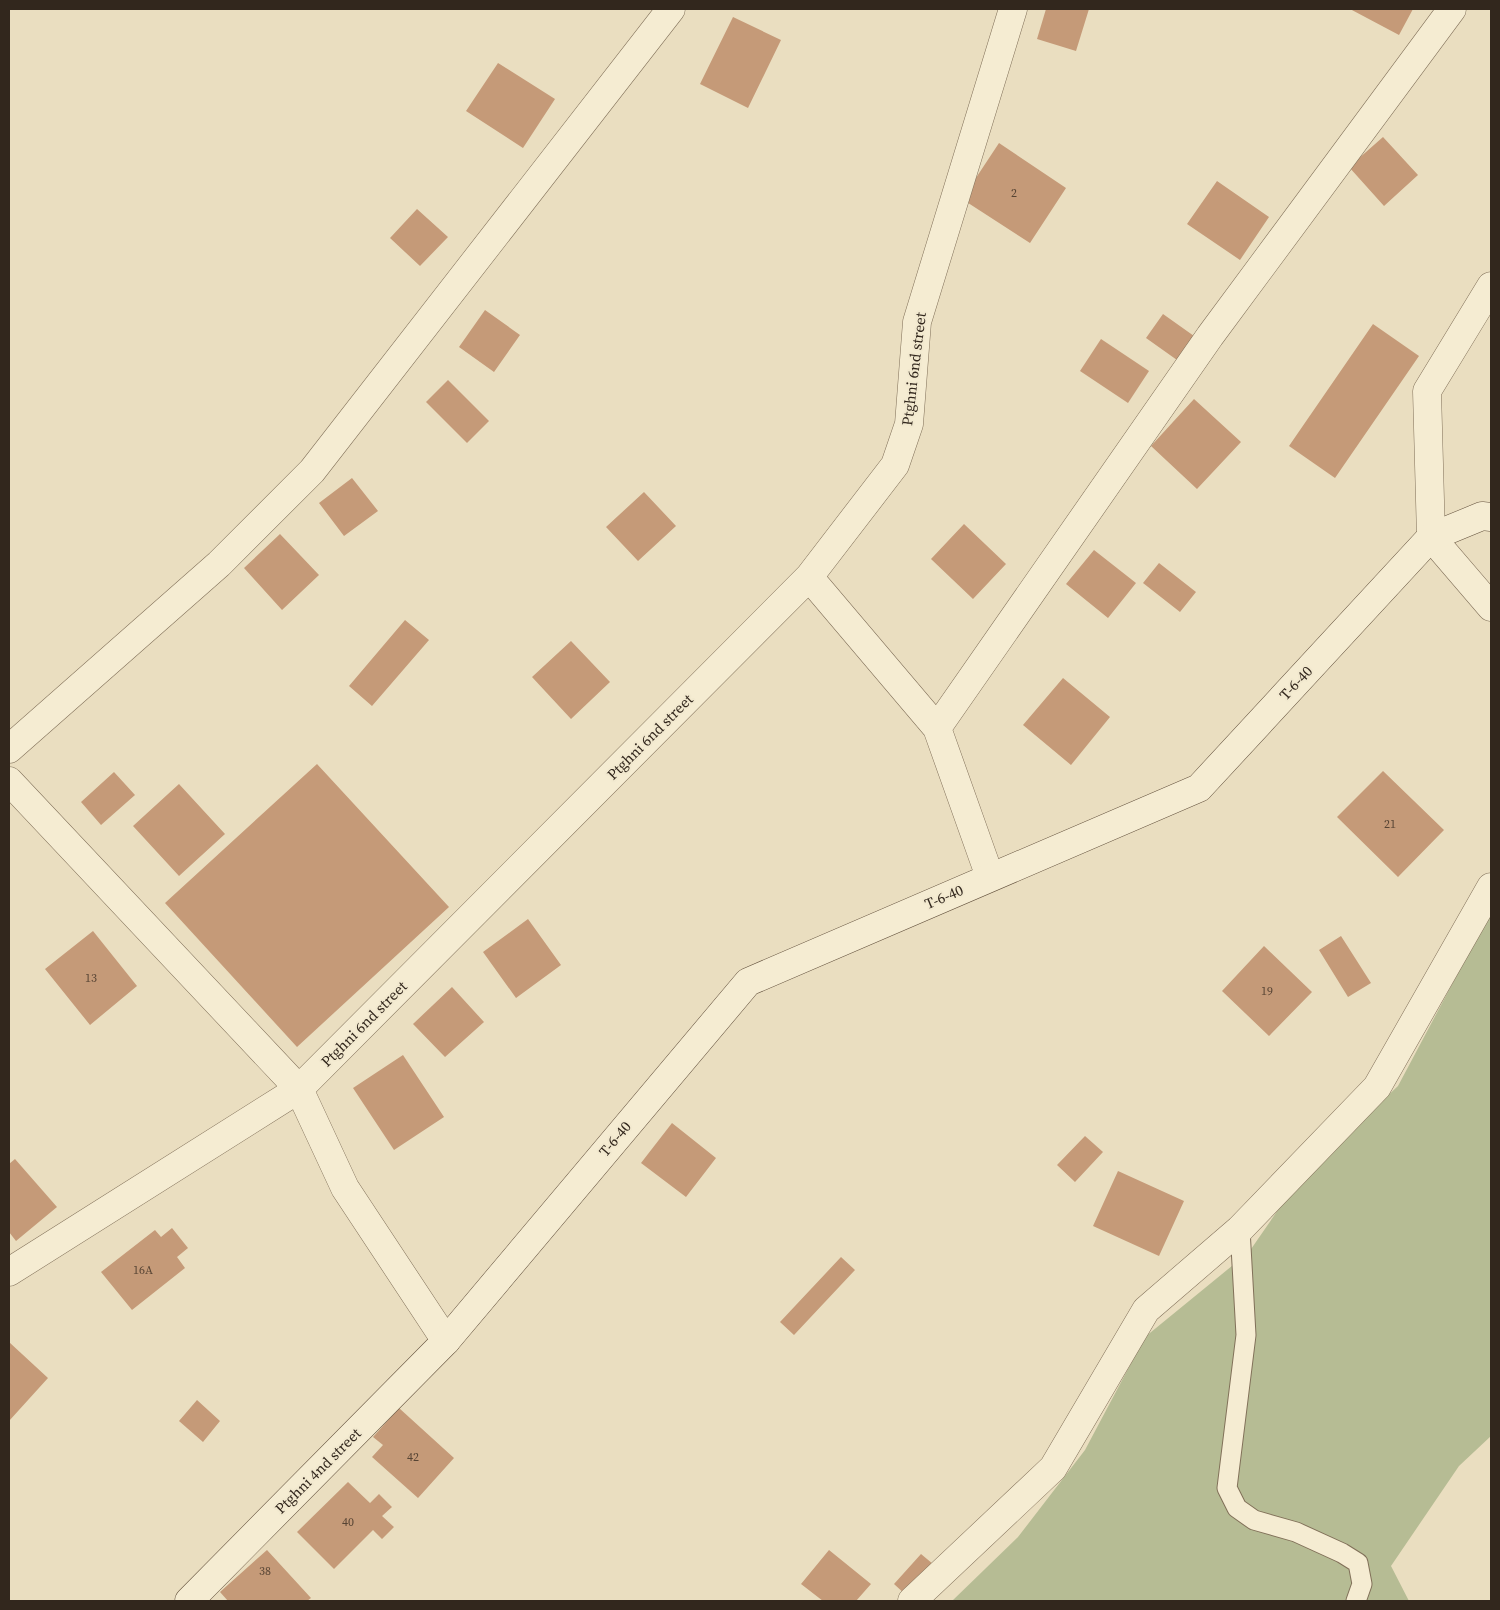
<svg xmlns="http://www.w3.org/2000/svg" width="1500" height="1610" font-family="'Source Serif 4',serif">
  <rect width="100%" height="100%" fill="#eadec0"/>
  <!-- cemetery -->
  <path fill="#b6bc94" d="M 1491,911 L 1491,1436 L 1459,1466 L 1391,1566 L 1409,1601 L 952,1601 L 1018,1537 L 1085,1450 L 1145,1337 L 1249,1252 L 1300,1178 L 1398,1086 Z"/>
  <!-- building -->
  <path fill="#c59a78" d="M 1046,9 L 1089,9 L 1076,51 L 1037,39 Z
    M 1350,9 L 1413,9 L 1399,35 Z
    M 733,17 L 781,40 L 748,108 L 700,84 Z
    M 498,63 L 555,99 L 523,148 L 466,111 Z
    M 1383,137 L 1418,175 L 1384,206 L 1349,167 Z
    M 999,143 L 1066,188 L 1030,243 L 962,199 Z
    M 1217,181 L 1269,217 L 1240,260 L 1187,224 Z
    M 417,209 L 448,237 L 420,266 L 390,238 Z
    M 485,310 L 520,335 L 494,372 L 459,347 Z
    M 1163,314 L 1194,336 L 1177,360 L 1146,338 Z
    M 1373,324 L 1419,356 L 1335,478 L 1289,446 Z
    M 1101,339 L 1149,371 L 1128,403 L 1080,371 Z
    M 448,380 L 489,421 L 467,443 L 426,402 Z
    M 1194,399 L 1241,442 L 1197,489 L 1151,446 Z
    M 352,478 L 378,511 L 344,536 L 319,503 Z
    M 644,492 L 676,526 L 638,561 L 606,527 Z
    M 964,524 L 1006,564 L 973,599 L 931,559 Z
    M 280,534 L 319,575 L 282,610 L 244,568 Z
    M 1094,550 L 1136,583 L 1108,618 L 1066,584 Z
    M 1159,563 L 1196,592 L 1180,612 L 1143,583 Z
    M 405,620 L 429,640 L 372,706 L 349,686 Z
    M 571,641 L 610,682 L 571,719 L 532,677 Z
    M 1063,678 L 1110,717 L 1071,765 L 1023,725 Z
    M 317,764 L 449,907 L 297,1047 L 165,903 Z
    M 1383,771 L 1444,830 L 1398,877 L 1337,817 Z
    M 114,772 L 135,795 L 101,825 L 81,802 Z
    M 179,784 L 225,834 L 179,876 L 133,826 Z
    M 528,919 L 561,965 L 516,998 L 483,952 Z
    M 93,931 L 137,986 L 90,1025 L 45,969 Z
    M 1341,936 L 1371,983 L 1348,997 L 1319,950 Z
    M 1264,946 L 1312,992 L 1269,1036 L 1222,991 Z
    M 452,987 L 484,1022 L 445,1057 L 413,1024 Z
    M 403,1055 L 444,1117 L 394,1150 L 353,1088 Z
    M 672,1123 L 716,1158 L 686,1197 L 641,1163 Z
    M 1085,1136 L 1103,1152 L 1075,1182 L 1057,1165 Z
    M 15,1159 L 57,1207 L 16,1241 L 9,1232 L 9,1164 Z
    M 1118,1171 L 1184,1201 L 1159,1256 L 1093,1226 Z
    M 172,1228 L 188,1248 L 177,1257 L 185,1268 L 132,1310 L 101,1272 L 155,1230 L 161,1237 Z
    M 841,1257 L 855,1270 L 794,1335 L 780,1322 Z
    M 9,1342 L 48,1378 L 9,1421 Z
    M 197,1400 L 220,1421 L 203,1442 L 179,1421 Z
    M 399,1408 L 454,1458 L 418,1498 L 372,1457 L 383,1445 L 373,1437 Z
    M 348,1482 L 370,1503 L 379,1494 L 392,1507 L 382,1516 L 394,1527 L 382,1539 L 373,1530 L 334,1569 L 297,1532 Z
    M 267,1550 L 311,1598 L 307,1601 L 228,1601 L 220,1592 Z
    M 829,1550 L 871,1584 L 856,1601 L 823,1601 L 801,1584 Z
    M 921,1554 L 933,1564 L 906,1595 L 894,1584 Z"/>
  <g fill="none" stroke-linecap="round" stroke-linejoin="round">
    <!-- lane casing -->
    <g stroke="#817059" stroke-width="21">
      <path id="lane" d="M 1240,1229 L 1246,1335 L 1227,1488 L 1237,1508 L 1254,1520 L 1296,1532 L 1342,1553 L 1358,1563 L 1362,1584 L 1356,1601"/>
    </g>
    <!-- street casing -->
    <g stroke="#817059" stroke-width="29">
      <path id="street" d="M 1491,286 L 1427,391 L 1431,537 L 1491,607
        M 809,577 L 937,728
        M 9,749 L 219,564 L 312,471 L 671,9
        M 9,781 L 299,1089 L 345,1188 L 446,1341
        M 990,877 L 937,728 L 1210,336 L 1452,9
        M 9,1272 L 299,1089 L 809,577 L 895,465 L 909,424 L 917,322 L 1013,9
        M 912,1601 L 1053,1468 L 1146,1310 L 1240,1229 L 1377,1087 L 1491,887"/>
    </g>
    <!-- secondary casing -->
    <g stroke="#63513d" stroke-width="29">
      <path id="secondary" d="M 189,1601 L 446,1341 L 748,982 L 1199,788 L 1431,537 L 1482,516 L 1491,517"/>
    </g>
    <!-- lane -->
    <use href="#lane" stroke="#f5ecd2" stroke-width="19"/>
    <!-- street -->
    <use href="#street" stroke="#f5ecd2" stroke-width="28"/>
    <!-- secondary -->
    <use href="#secondary" stroke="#f5ecd2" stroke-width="28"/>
  </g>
  <g text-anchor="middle" stroke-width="4" stroke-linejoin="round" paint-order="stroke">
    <!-- number labels -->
    <g font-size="12" fill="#574434">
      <text x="1014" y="197">2</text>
      <text x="1390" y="828">21</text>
      <text x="91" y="982">13</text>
      <text x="1267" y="995">19</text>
      <text x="143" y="1274">16A</text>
      <text x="413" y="1461">42</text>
      <text x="348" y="1526">40</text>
      <text x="265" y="1575">38</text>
    </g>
    <!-- street labels -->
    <g font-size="15" fill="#32271d" stroke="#f2e9cf">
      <text transform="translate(914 369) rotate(-83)" y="5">Ptghni 6nd street</text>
      <text transform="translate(1296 683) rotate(-47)" y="5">T-6-40</text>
      <text transform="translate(650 737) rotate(-45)" y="5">Ptghni 6nd street</text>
      <text transform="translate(944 897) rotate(-23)" y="5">T-6-40</text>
      <text transform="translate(364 1024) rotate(-45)" y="5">Ptghni 6nd street</text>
      <text transform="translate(615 1139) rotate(-50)" y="5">T-6-40</text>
      <text transform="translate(318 1471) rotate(-45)" y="5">Ptghni 4nd street</text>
    </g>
  </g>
  <!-- border -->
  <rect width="1500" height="1610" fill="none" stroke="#32271d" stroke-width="20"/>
</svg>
